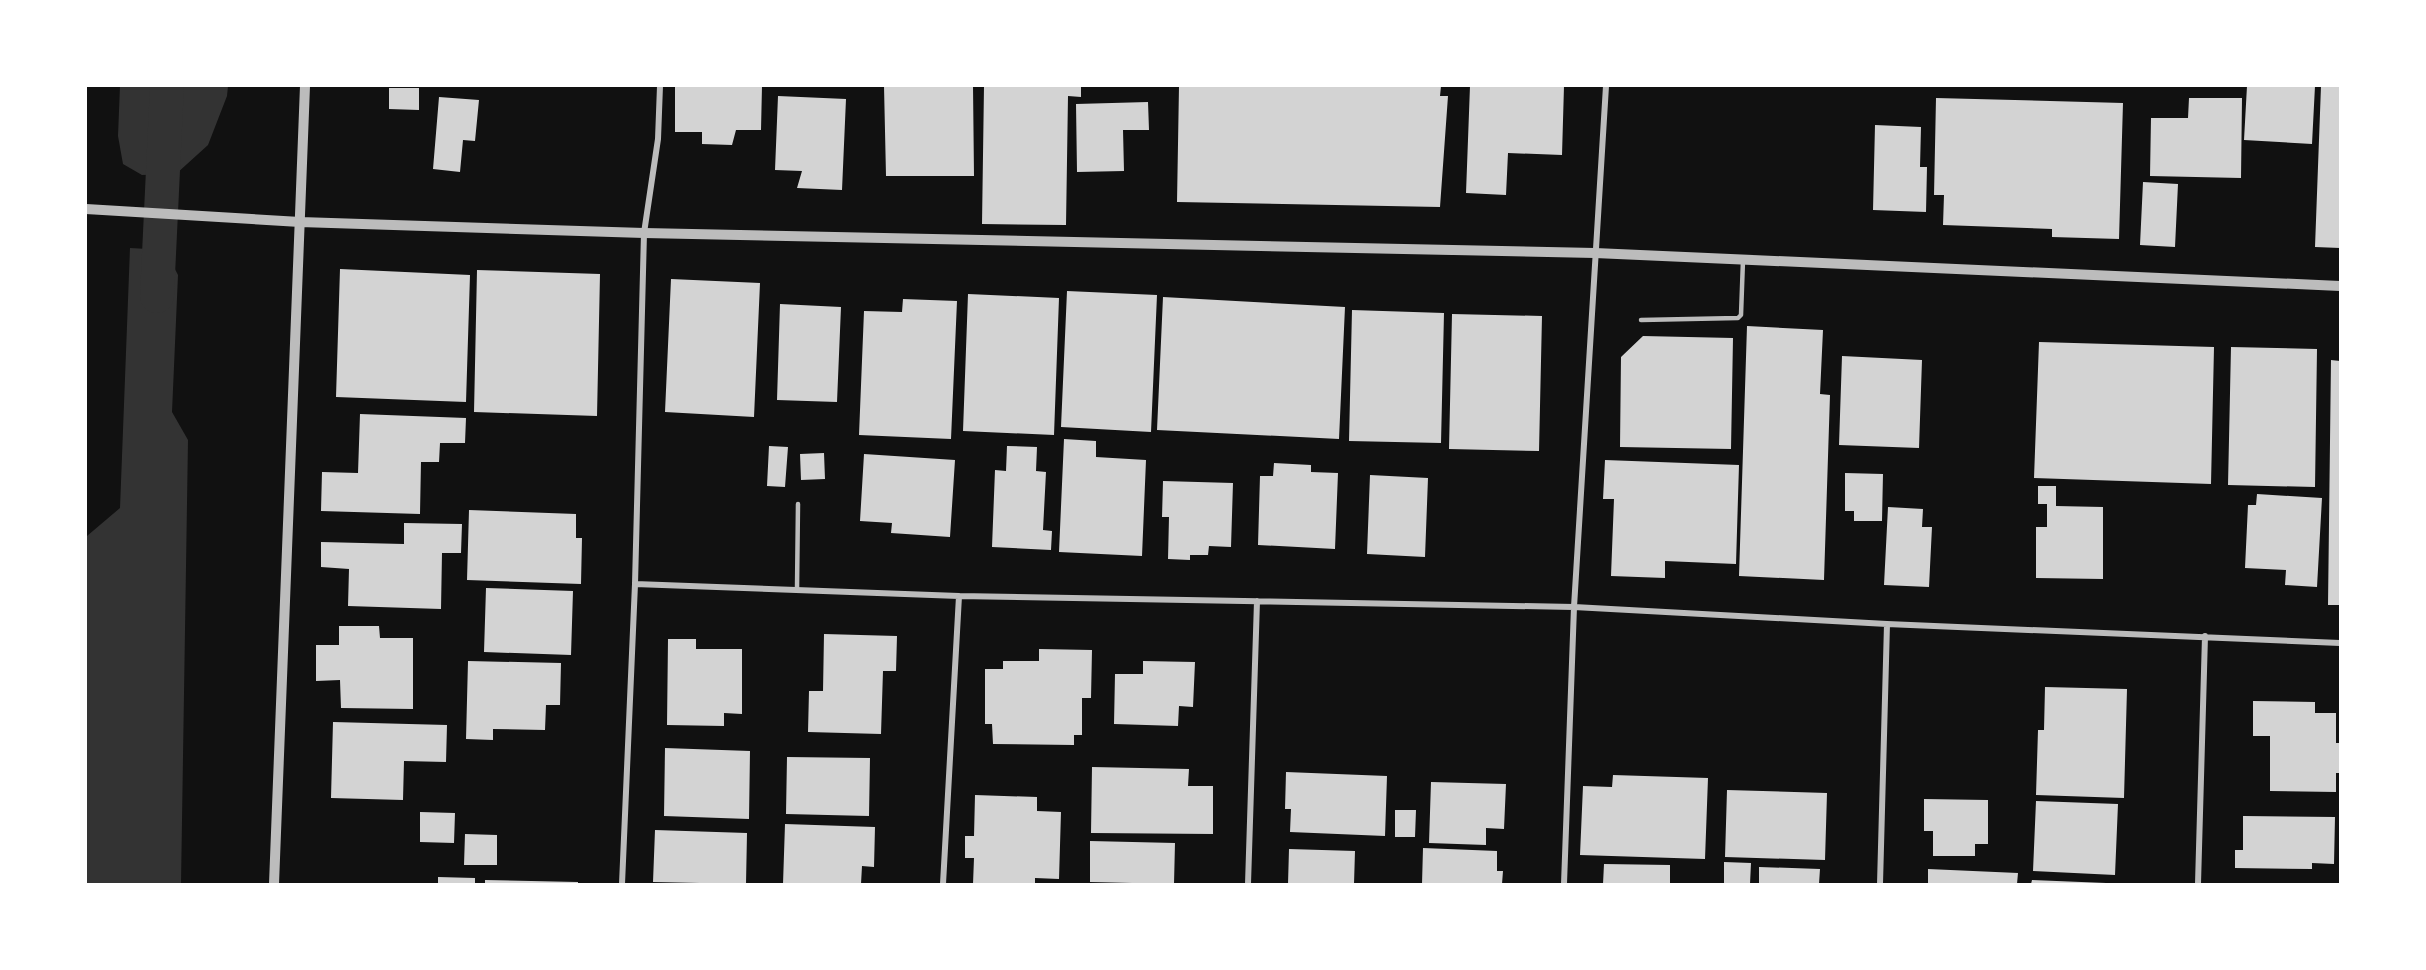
<svg xmlns="http://www.w3.org/2000/svg" width="2426" height="970" font-family="Barlow,sans-serif">
  <rect width="100%" height="100%" fill="#111"/>
  <!-- water -->
  <path fill="#333" d="M 120,86 L 228,86 L 227,96 L 208,145 L 176,174 L 142,175 L 123,164 L 118,136 Z
    M 130,248 L 165,250 L 178,275 L 172,412 L 188,440 L 181,884 L 86,884 L 87,536 L 120,508 Z"/>
  <g fill="none" stroke-linecap="round" stroke-linejoin="round">
    <!-- canal -->
    <path stroke="#333" stroke-width="34" d="M 157,296 L 167,86"/>
  </g>
  <!-- building -->
  <path fill="#d3d3d3" d="M 675,86 L 762,86 L 761,130 L 736,130 L 732,145 L 702,144 L 702,132 L 675,132 Z
    M 884,86 L 973,86 L 974,176 L 886,176 Z
    M 984,86 L 1081,86 L 1081,97 L 1068,96 L 1066,225 L 982,224 Z
    M 1179,86 L 1441,86 L 1440,96 L 1448,96 L 1440,207 L 1177,202 Z
    M 1470,86 L 1564,86 L 1562,155 L 1508,153 L 1506,195 L 1466,193 Z
    M 2247,86 L 2315,86 L 2312,144 L 2244,140 Z
    M 2321,86 L 2340,86 L 2340,248 L 2315,247 Z
    M 389,88 L 419,88 L 419,110 L 389,109 Z
    M 778,96 L 846,99 L 842,190 L 797,188 L 802,171 L 775,170 Z
    M 439,97 L 479,100 L 475,141 L 463,140 L 460,172 L 433,169 Z
    M 1936,98 L 2123,103 L 2119,239 L 2052,237 L 2052,229 L 1943,225 L 1944,195 L 1934,195 Z
    M 2189,98 L 2242,98 L 2241,178 L 2150,176 L 2151,118 L 2188,118 Z
    M 1148,102 L 1149,130 L 1123,130 L 1124,171 L 1077,172 L 1076,104 Z
    M 1875,125 L 1921,127 L 1920,167 L 1927,167 L 1926,212 L 1873,210 Z
    M 2143,182 L 2178,184 L 2175,247 L 2140,245 Z
    M 340,269 L 470,275 L 466,402 L 336,397 Z
    M 477,270 L 600,274 L 597,416 L 474,412 Z
    M 671,279 L 760,283 L 754,417 L 665,412 Z
    M 1067,291 L 1157,295 L 1151,432 L 1061,427 Z
    M 968,294 L 1059,298 L 1054,435 L 963,431 Z
    M 1163,297 L 1345,307 L 1339,439 L 1157,430 Z
    M 903,299 L 957,301 L 951,439 L 859,435 L 864,311 L 902,312 Z
    M 780,304 L 841,307 L 837,402 L 777,400 Z
    M 1352,310 L 1444,313 L 1441,443 L 1349,441 Z
    M 1452,314 L 1542,316 L 1539,451 L 1449,449 Z
    M 1747,326 L 1823,330 L 1820,394 L 1830,395 L 1824,580 L 1739,576 Z
    M 1643,336 L 1733,338 L 1731,449 L 1620,447 L 1621,357 Z
    M 2039,342 L 2214,347 L 2211,484 L 2034,478 Z
    M 2231,347 L 2317,349 L 2315,487 L 2228,485 Z
    M 1842,356 L 1922,360 L 1919,448 L 1839,445 Z
    M 2331,360 L 2340,361 L 2340,605 L 2328,605 Z
    M 360,414 L 466,418 L 465,443 L 440,443 L 439,462 L 421,462 L 420,514 L 321,511 L 322,472 L 358,473 Z
    M 1064,439 L 1096,441 L 1096,457 L 1146,460 L 1142,556 L 1059,552 Z
    M 769,446 L 788,447 L 785,487 L 767,486 Z
    M 1007,446 L 1037,447 L 1036,471 L 1046,472 L 1043,530 L 1052,531 L 1051,550 L 992,547 L 995,470 L 1006,471 Z
    M 824,453 L 825,479 L 801,480 L 800,454 Z
    M 864,454 L 955,460 L 950,537 L 891,533 L 892,523 L 860,521 Z
    M 1605,460 L 1739,465 L 1736,564 L 1665,561 L 1665,578 L 1611,576 L 1614,499 L 1603,499 Z
    M 1274,463 L 1311,465 L 1311,472 L 1338,473 L 1335,549 L 1258,545 L 1260,476 L 1273,476 Z
    M 1845,473 L 1883,474 L 1882,521 L 1854,521 L 1854,511 L 1845,511 Z
    M 1370,475 L 1428,478 L 1425,557 L 1367,554 Z
    M 1163,481 L 1233,483 L 1231,547 L 1209,546 L 1208,555 L 1190,555 L 1190,560 L 1168,559 L 1169,517 L 1162,517 Z
    M 2038,486 L 2056,486 L 2056,506 L 2103,507 L 2103,579 L 2036,578 L 2036,527 L 2047,527 L 2047,504 L 2038,504 Z
    M 2257,494 L 2322,498 L 2317,587 L 2285,585 L 2286,570 L 2245,568 L 2248,505 L 2256,505 Z
    M 1888,507 L 1923,509 L 1922,527 L 1932,527 L 1929,587 L 1884,585 Z
    M 469,510 L 576,514 L 576,538 L 582,538 L 581,584 L 467,580 Z
    M 404,523 L 462,524 L 461,553 L 442,553 L 441,609 L 348,606 L 349,569 L 321,567 L 321,542 L 404,544 Z
    M 486,588 L 573,591 L 571,655 L 484,652 Z
    M 339,626 L 379,626 L 380,638 L 413,638 L 413,709 L 341,708 L 340,680 L 316,681 L 316,645 L 339,645 Z
    M 824,634 L 897,636 L 896,671 L 883,671 L 881,734 L 808,732 L 809,691 L 823,691 Z
    M 668,639 L 696,639 L 696,649 L 742,649 L 742,714 L 724,713 L 724,726 L 667,725 Z
    M 1039,649 L 1092,650 L 1091,698 L 1082,698 L 1082,735 L 1074,735 L 1074,745 L 993,744 L 992,724 L 985,724 L 985,669 L 1003,669 L 1003,661 L 1039,661 Z
    M 468,661 L 561,663 L 560,705 L 546,705 L 545,730 L 493,729 L 493,740 L 466,739 Z
    M 1143,661 L 1195,662 L 1193,707 L 1179,706 L 1178,726 L 1114,724 L 1115,674 L 1143,674 Z
    M 2045,687 L 2127,689 L 2124,798 L 2036,795 L 2038,730 L 2044,730 Z
    M 2253,701 L 2315,702 L 2315,713 L 2336,713 L 2336,743 L 2340,743 L 2340,773 L 2336,773 L 2336,792 L 2270,791 L 2270,736 L 2253,736 Z
    M 333,722 L 447,725 L 446,762 L 404,761 L 403,800 L 331,798 Z
    M 665,748 L 750,751 L 749,819 L 664,816 Z
    M 787,757 L 870,758 L 869,816 L 786,814 Z
    M 1092,767 L 1189,769 L 1188,786 L 1213,786 L 1213,834 L 1091,833 Z
    M 1286,772 L 1387,776 L 1385,836 L 1290,832 L 1291,809 L 1285,809 Z
    M 1613,775 L 1708,778 L 1705,859 L 1580,855 L 1583,786 L 1612,787 Z
    M 1431,782 L 1506,784 L 1504,829 L 1486,828 L 1486,845 L 1429,843 Z
    M 1727,790 L 1827,793 L 1825,860 L 1725,857 Z
    M 975,795 L 1037,797 L 1037,811 L 1061,812 L 1059,879 L 1035,878 L 1035,884 L 973,884 L 974,858 L 965,858 L 965,836 L 974,836 Z
    M 1924,799 L 1988,800 L 1988,844 L 1975,844 L 1975,856 L 1933,856 L 1933,831 L 1924,831 Z
    M 2036,801 L 2118,804 L 2115,875 L 2033,871 Z
    M 1395,810 L 1416,810 L 1415,837 L 1395,837 Z
    M 420,812 L 455,813 L 454,843 L 420,842 Z
    M 2243,816 L 2335,817 L 2334,864 L 2312,863 L 2312,869 L 2235,868 L 2235,850 L 2243,850 Z
    M 785,824 L 875,827 L 874,867 L 862,866 L 861,884 L 783,884 Z
    M 655,830 L 747,833 L 746,884 L 653,882 Z
    M 465,834 L 497,835 L 497,865 L 464,865 Z
    M 1090,841 L 1175,843 L 1174,884 L 1090,882 Z
    M 1423,848 L 1497,851 L 1497,871 L 1503,871 L 1502,884 L 1422,884 Z
    M 1289,849 L 1355,851 L 1354,884 L 1288,884 Z
    M 1724,862 L 1751,863 L 1750,884 L 1724,884 Z
    M 1604,864 L 1670,865 L 1670,884 L 1603,884 Z
    M 1759,867 L 1820,869 L 1819,884 L 1759,884 Z
    M 1928,869 L 2018,873 L 2017,884 L 1928,884 Z
    M 438,877 L 475,878 L 475,884 L 438,884 Z
    M 485,880 L 578,882 L 578,884 L 485,884 Z
    M 2032,880 L 2106,883 L 2105,884 L 2031,884 Z"/>
  <g fill="none" stroke-linecap="round" stroke-linejoin="round">
    <!-- service -->
    <path stroke="#bcbcbc" stroke-width="4.5" d="M 1641,320 L 1738,318 L 1741,315 L 1743,260
      M 797,589 L 798,504"/>
    <!-- minor -->
    <path stroke="#bcbcbc" stroke-width="6" d="M 635,584 L 959,596 L 1574,607 L 1887,624 L 2340,643
      M 622,884 L 635,584 L 644,233 L 658,139 L 660,86
      M 943,884 L 959,596
      M 1248,884 L 1257,601
      M 1564,884 L 1574,607 L 1606,86
      M 1880,884 L 1887,624
      M 2198,884 L 2205,636"/>
    <!-- tertiary -->
    <path stroke="#bcbcbc" stroke-width="10" d="M 86,209 L 300,222 L 644,233 L 1595,253 L 2340,286
      M 274,884 L 305,86"/>
  </g>
  <!-- border -->
  <rect width="2426" height="970" fill="none" stroke="#ffffff" stroke-width="174"/>
</svg>
